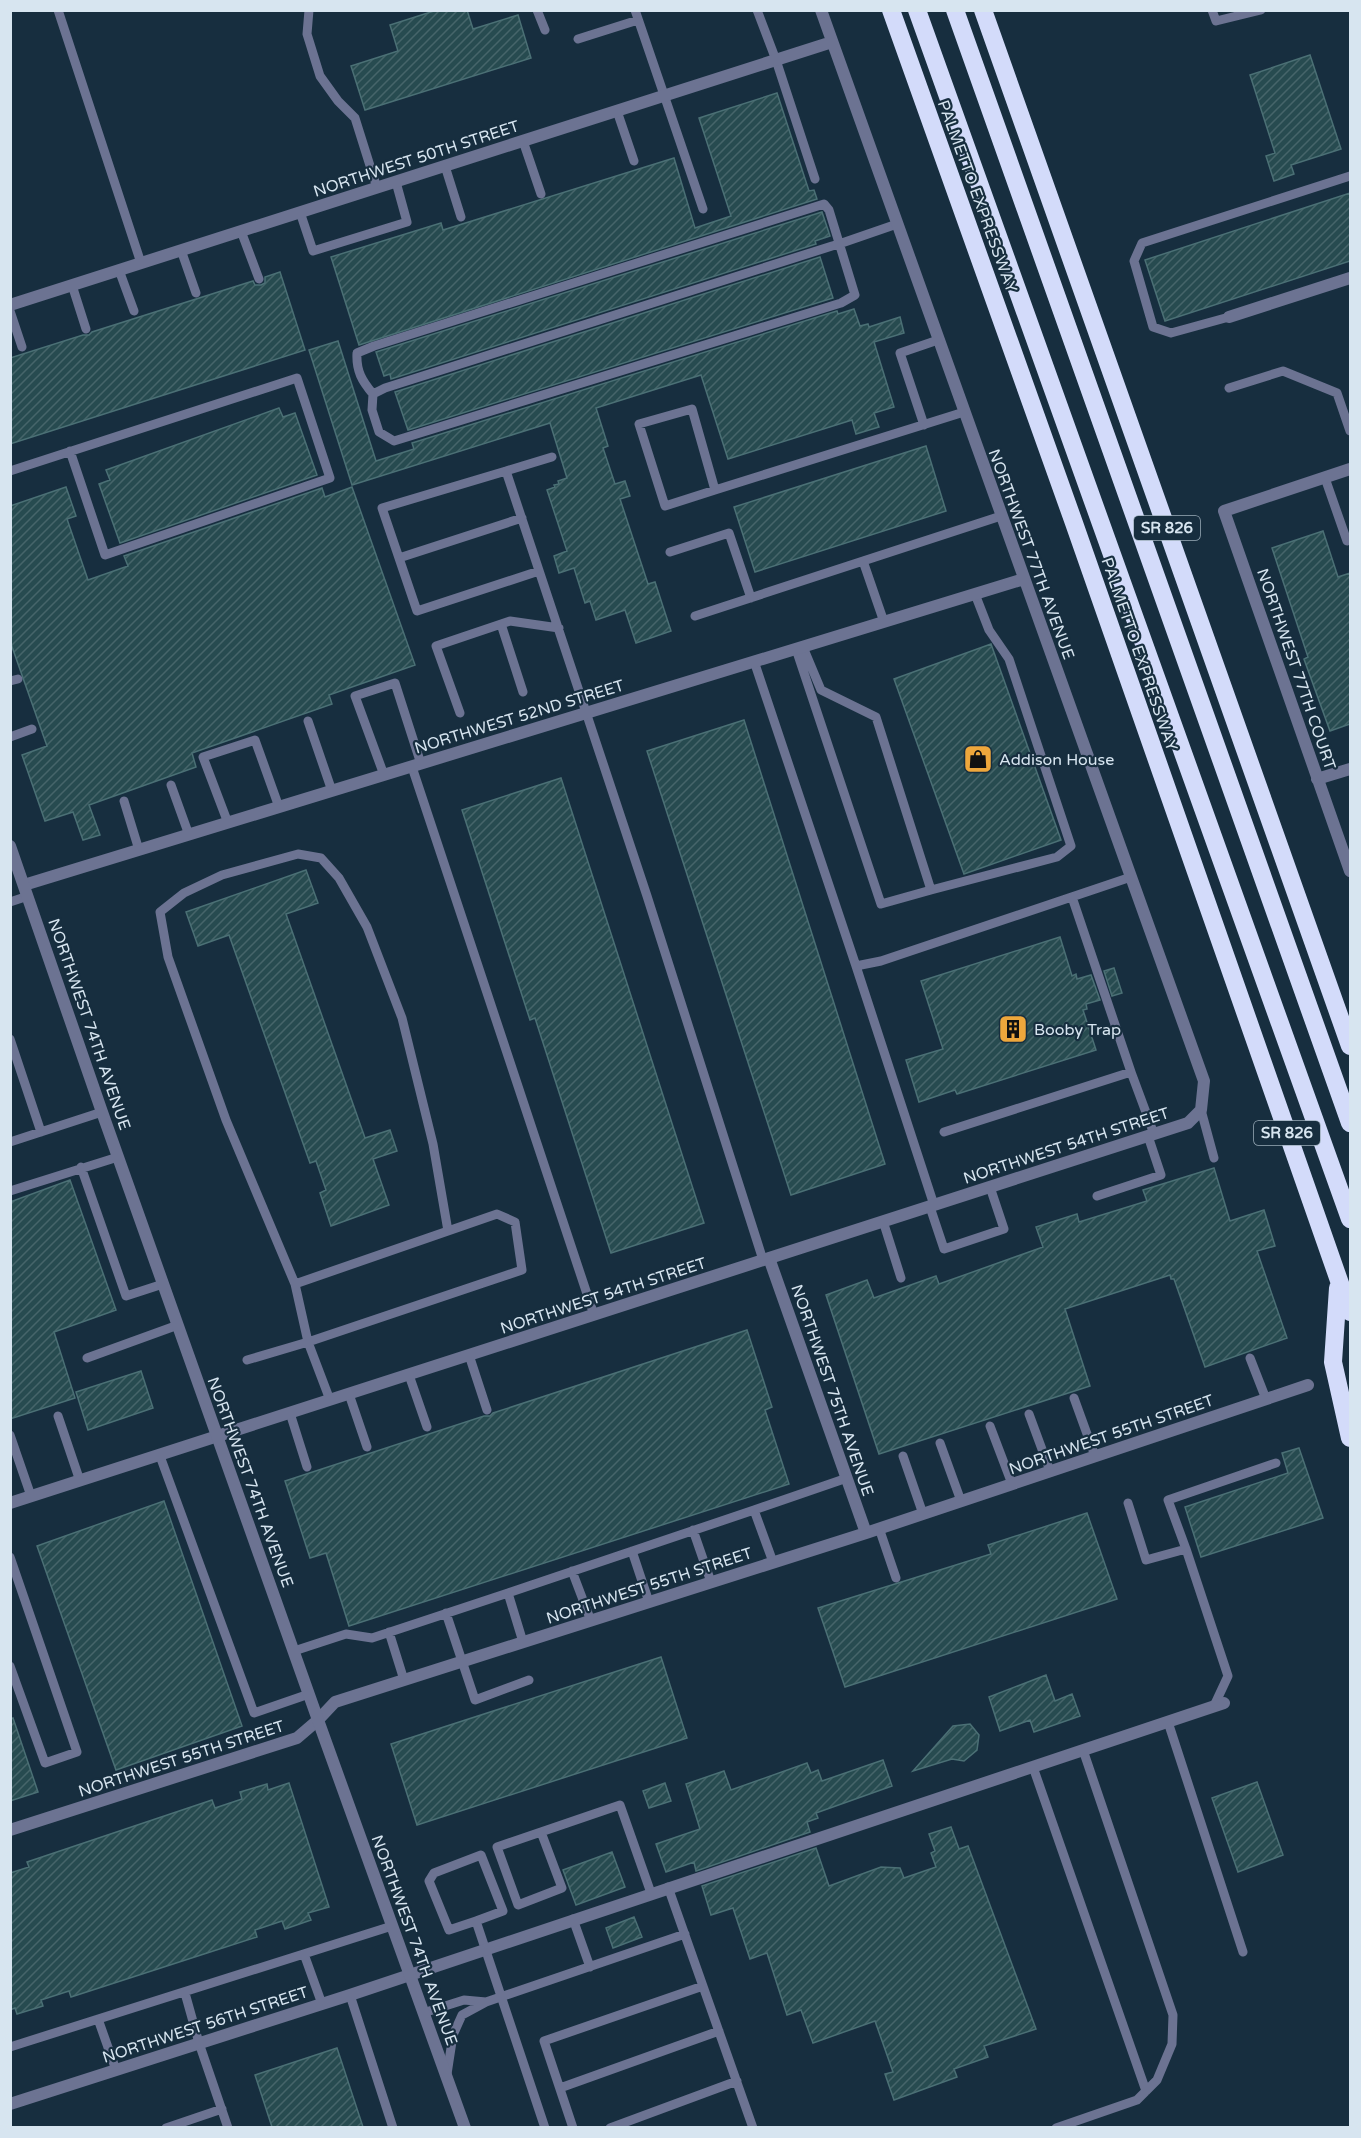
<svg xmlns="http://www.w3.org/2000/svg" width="1361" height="2138" font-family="'Varela Round',sans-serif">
  <defs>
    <pattern id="building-hatch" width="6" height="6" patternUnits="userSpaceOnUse" patternTransform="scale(1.5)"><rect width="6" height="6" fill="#274b50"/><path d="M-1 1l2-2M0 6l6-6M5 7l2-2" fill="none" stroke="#46656a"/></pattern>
  </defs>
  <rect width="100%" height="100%" fill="#172e3f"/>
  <!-- building -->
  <path fill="url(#building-hatch)" stroke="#4b7075" stroke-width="1.5" d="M 437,10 L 467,10 L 473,29 L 518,15 L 531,58 L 365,110 L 351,66 L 398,51 L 390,25 Z
    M 1310,55 L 1341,149 L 1291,165 L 1294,174 L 1274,181 L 1266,156 L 1275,153 L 1250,75 Z
    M 777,93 L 809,191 L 814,190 L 817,199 L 359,345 L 331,257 L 441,223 L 443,230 L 674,158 L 695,228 L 731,216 L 699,118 Z
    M 1350,193 L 1350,261 L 1165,321 L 1145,260 Z
    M 822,212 L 830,236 L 815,241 L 816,244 L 391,379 L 390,374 L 384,376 L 376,352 Z
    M 820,257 L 833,298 L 408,430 L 395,392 Z
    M 280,272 L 305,350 L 10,444 L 10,358 L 83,335 L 89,335 L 92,332 L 253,281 L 255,285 L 261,285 L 265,283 L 265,277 Z
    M 854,309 L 860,326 L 868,324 L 869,327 L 900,317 L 904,333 L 874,342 L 894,407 L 874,413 L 879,427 L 856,434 L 852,420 L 728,459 L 701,375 L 596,408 L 608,446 L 603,448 L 615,484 L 625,481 L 630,496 L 620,499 L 648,584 L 655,582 L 671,631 L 636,643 L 625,610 L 596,620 L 590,601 L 585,603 L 574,568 L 559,573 L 554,556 L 567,551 L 547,490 L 555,487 L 554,485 L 559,484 L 558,481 L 567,478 L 550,423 L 352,485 L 309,350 L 338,341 L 376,461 L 414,449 L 412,443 L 837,311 L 838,314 Z
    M 279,408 L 283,417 L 295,413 L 317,475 L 120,543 L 99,484 L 110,480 L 106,470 Z
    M 926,446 L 946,511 L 755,572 L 734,507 Z
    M 66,487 L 76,516 L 67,519 L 88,580 L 128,566 L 124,556 L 322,488 L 325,497 L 352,487 L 415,665 L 329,695 L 332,704 L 192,753 L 196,767 L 89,805 L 100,835 L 83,840 L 73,812 L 45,821 L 22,755 L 47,746 L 10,641 L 10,506 Z
    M 1323,531 L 1338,577 L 1350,573 L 1350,724 L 1330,731 L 1304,659 L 1308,657 L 1272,548 Z
    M 991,644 L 1061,840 L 964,874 L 894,679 Z
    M 744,720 L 885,1164 L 791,1195 L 647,751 Z
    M 561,778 L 704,1223 L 611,1253 L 535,1018 L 530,1020 L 462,810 Z
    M 306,870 L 318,903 L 286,914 L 365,1138 L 390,1130 L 397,1151 L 373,1159 L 389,1205 L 331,1226 L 320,1193 L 326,1190 L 316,1161 L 310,1163 L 229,935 L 198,946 L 186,912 Z
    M 1060,937 L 1072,976 L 1076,974 L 1077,979 L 1091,975 L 1100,1000 L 1086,1004 L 1087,1009 L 1083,1010 L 1096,1050 L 957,1094 L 955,1090 L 919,1102 L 906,1060 L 943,1049 L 921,981 Z
    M 1114,968 L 1122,993 L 1112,996 L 1104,971 Z
    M 1214,1168 L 1230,1221 L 1264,1210 L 1275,1246 L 1257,1251 L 1287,1338 L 1205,1367 L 1174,1279 L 1171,1279 L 1170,1275 L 1065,1309 L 1090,1386 L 879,1454 L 826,1295 L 867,1280 L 874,1298 L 936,1276 L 939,1284 L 1043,1247 L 1036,1227 L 1077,1214 L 1079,1222 L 1147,1201 L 1143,1190 Z
    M 70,1180 L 116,1310 L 54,1332 L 75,1398 L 10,1419 L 10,1202 Z
    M 747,1330 L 772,1407 L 765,1410 L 789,1484 L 349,1626 L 326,1553 L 310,1558 L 285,1481 L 484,1416 L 490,1416 L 493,1413 Z
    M 141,1371 L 153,1408 L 88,1430 L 76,1392 Z
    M 1299,1448 L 1323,1518 L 1201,1557 L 1185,1507 L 1288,1473 L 1282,1453 Z
    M 164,1501 L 242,1726 L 116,1770 L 37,1546 Z
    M 1087,1513 L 1117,1599 L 845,1687 L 818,1608 L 991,1554 L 988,1545 Z
    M 661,1657 L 687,1738 L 417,1825 L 391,1744 Z
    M 1046,1675 L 1055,1701 L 1072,1694 L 1080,1716 L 1034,1732 L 1030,1720 L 1000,1731 L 989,1697 Z
    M 13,1718 L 38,1792 L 10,1801 L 10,1719 Z
    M 970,1724 L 979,1735 L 977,1750 L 964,1761 L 952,1759 L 913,1771 L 953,1726 Z
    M 883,1760 L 892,1786 L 816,1813 L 818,1818 L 807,1822 L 810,1832 L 696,1871 L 694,1862 L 666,1872 L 656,1844 L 700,1829 L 686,1784 L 724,1771 L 731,1790 L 807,1763 L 811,1773 L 818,1770 L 822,1781 Z
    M 1257,1782 L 1283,1855 L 1238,1872 L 1212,1798 Z
    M 289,1783 L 329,1907 L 308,1913 L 311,1920 L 285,1929 L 282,1921 L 255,1930 L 257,1937 L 204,1954 L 71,1997 L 69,1991 L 41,2000 L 43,2006 L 17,2014 L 15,2008 L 10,2010 L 10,1873 L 29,1867 L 27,1862 L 212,1800 L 215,1808 L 242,1799 L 240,1792 L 267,1784 L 268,1790 Z
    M 665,1783 L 671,1801 L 649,1808 L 643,1791 Z
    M 951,1827 L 959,1849 L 968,1846 L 1036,2029 L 984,2046 L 988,2057 L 954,2069 L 957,2077 L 894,2100 L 885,2074 L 893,2072 L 875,2021 L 813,2043 L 801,2010 L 787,2015 L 767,1953 L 750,1959 L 733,1908 L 711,1915 L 702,1886 L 816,1848 L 829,1886 L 881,1867 L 900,1868 L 904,1878 L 936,1867 L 931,1853 L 935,1851 L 929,1834 Z
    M 612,1852 L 625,1887 L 576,1905 L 563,1870 Z
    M 634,1917 L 642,1937 L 613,1948 L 606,1928 Z
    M 337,2048 L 363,2127 L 272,2127 L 255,2075 Z"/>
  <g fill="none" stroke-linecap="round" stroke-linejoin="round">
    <!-- service -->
    <path stroke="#6c7392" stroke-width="9" d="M 58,10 L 141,263
      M 309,10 L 307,34 L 320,76 L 338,101 L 355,118 L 377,188
      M 537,10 L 545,30
      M 635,10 L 703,209
      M 757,10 L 776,60 L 815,179
      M 1212,10 L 1216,21 L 1261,10
      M 578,39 L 638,20
      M 617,111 L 634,161
      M 523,141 L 541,194
      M 445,166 L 461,217
      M 300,212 L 313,251 L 407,222 L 396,182
      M 241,231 L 259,279
      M 181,250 L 196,293
      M 119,270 L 134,311
      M 72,285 L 86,329
      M 10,311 L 22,347
      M 1229,317 L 1171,333 L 1153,327 L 1134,261 L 1142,243 L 1350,176
      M 1229,388 L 1283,371 L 1337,393 L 1350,431
      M 373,394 C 362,381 356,371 357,353 L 374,346 L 824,204 L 829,210 L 855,295 L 841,303 L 394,441 L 379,432 L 372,410 L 373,394 L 385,388 L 832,246 L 839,244 L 897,224
      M 924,425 L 900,353 L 938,340
      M 552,457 L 506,471 L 647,896 L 763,1260
      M 10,471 L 297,378 L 330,478 L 105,555 L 70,451
      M 506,471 L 382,508 L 417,611 L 539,571
      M 1325,478 L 1347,541 L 1350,540
      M 715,490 L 665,506 L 639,424 L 692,409 L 715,490 L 964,412
      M 670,552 L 729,533 L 751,598
      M 399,558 L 522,518
      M 863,561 L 884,622
      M 695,616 L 1001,516
      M 501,624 L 523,692
      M 803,647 L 821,690 L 876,717 L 931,890 L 1057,857 L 1071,846 L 1009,659 L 989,630 L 975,594
      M 796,649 L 881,904 L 931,890
      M 754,661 L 856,966
      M 10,681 L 18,679
      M 460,713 L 436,646 L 510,621 L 559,628
      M 308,721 L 332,791
      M 10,737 L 32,729
      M 412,767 L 594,1315
      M 384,775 L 355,696 L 395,683 L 421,764
      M 171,785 L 189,835
      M 124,801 L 139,850
      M 228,823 L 203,757 L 255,740 L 279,807
      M 10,902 L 28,896
      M 10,1039 L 41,1132
      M 1131,1072 L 1154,1134
      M 1201,1110 L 1214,1158
      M 944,1132 L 1131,1072 L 1072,897
      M 10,1142 L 102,1112
      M 81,1167 L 126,1296 L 163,1284
      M 10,1191 L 118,1157
      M 1097,1196 L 1161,1175 L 1148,1136
      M 934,1205 L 856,966 L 881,961 L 1131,877
      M 930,1207 L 944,1249 L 1004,1229 L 990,1187
      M 497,1214 L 515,1222 L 522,1270 L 308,1342 L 295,1284 Z
      M 883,1221 L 901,1278
      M 295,1284 L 226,1120 L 168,957 L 160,912 L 184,893 L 222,875 L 298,854 L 321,858 L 339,878 L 367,927 L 402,1018 L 433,1144 L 448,1231
      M 469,1355 L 487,1410
      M 87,1358 L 178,1325
      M 1250,1358 L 1266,1399
      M 247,1360 L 308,1342 L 330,1400
      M 409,1375 L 427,1427
      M 349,1394 L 367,1447
      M 1074,1398 L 1095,1456
      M 290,1413 L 307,1467
      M 1029,1414 L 1050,1471
      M 58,1416 L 80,1481
      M 990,1426 L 1012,1484
      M 10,1435 L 31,1496
      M 940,1443 L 961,1501
      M 160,1456 L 254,1713 L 309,1694
      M 903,1456 L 923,1514
      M 1128,1503 L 1146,1560 L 1186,1549 L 1228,1676 L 1214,1706
      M 879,1528 L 896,1578
      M 693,1530 L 711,1582
      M 1186,1549 L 1168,1500 L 1276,1463
      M 632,1551 L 649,1602
      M 10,1557 L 77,1752 L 45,1763 L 10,1666
      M 773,1562 L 754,1510 L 847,1478
      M 572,1571 L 591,1621
      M 446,1613 L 475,1700 L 529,1680
      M 389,1632 L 404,1680
      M 523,1642 L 508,1593 L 754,1510
      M 294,1651 L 346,1634 L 372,1638 L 508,1593
      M 1168,1722 L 1243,1952
      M 1033,1767 L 1146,2091
      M 541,1832 L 562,1888 L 518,1905 L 497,1847 L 620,1805 L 651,1893
      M 668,1887 L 753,2128
      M 573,1919 L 590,1967
      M 476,1921 L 503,1911 L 481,1855 L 434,1873 L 429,1881 L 449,1930 L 476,1921 L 545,2128
      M 304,1954 L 322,2004
      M 185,1993 L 199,2043 L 228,2128
      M 350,1995 L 393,2128
      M 423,2013 L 464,2000 L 486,2002 L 685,1934
      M 98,2019 L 116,2070
      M 10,2047 L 392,1926
      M 447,2074 L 453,2035 L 462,2015 L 486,2002
      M 560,2088 L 719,2031
      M 166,2128 L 222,2109
      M 573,2128 L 544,2041 L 703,1986
      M 610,2128 L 737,2081
      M 1056,2128 L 1137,2100 L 1157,2080 L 1172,2044 L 1173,2015 L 1083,1750"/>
    <!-- minor -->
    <path stroke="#6c7392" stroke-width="12" d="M 10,305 L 832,42
      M 1229,317 L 1350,278
      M 1350,469 L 1224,511 L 1350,871
      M 1317,779 L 1350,769
      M 24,885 L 1024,579
      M 769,1258 L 866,1533
      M 10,1503 L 1188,1123 L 1201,1110 L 1204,1081 L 821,10
      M 10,1830 L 297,1738 L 318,1720 L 335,1702 L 866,1533 L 1308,1385
      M 10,2104 L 350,1995 L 1224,1703"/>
    <!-- tertiary -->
    <path stroke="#6c7392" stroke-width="12" d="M 10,846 L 102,1112 L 318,1720 L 465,2128"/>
    <!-- motorway -->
    <path stroke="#d3dbfa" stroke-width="18" d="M 891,10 L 1074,523 L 1350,1312
      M 917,10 L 1350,1219
      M 955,10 L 1350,1123
      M 983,10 L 1350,1046
      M 1338,1288 L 1333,1362 L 1350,1438"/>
  </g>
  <!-- icons -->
  <defs>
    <g id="shop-square" transform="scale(1.5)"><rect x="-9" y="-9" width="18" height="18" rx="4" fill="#eea73c" stroke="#172e3f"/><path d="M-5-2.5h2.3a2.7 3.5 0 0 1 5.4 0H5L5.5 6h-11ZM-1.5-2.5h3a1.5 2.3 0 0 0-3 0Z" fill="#111"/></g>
    <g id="building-square" transform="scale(1.5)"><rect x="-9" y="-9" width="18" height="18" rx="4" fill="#eea73c" stroke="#172e3f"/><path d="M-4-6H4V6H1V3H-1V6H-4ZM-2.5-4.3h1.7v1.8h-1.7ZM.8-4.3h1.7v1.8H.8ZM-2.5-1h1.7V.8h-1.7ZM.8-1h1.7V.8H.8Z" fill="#111"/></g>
  </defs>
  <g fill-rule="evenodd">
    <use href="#shop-square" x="978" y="759"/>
    <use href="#building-square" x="1013" y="1029"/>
  </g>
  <g text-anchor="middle" stroke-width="4.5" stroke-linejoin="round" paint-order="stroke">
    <!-- shield labels -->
    <g fill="#172e3f" stroke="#9daebb" stroke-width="1.5">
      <rect x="1134" y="516" width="66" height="24" rx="4.5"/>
      <rect x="1254" y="1121" width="66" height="24" rx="4.5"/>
    </g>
    <g font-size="15" font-weight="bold" fill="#d7e5f0">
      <text x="1167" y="533">SR 826</text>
      <text x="1287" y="1138">SR 826</text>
    </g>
    <!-- street labels -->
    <g font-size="16" fill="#d7e5f0" stroke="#172e3f">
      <text transform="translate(416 158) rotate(-18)" y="6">NORTHWEST 50TH STREET</text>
      <text transform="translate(978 196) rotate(70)" y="6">PALMETTO EXPRESSWAY</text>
      <text transform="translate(1032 554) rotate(70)" y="6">NORTHWEST 77TH AVENUE</text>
      <text transform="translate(1140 654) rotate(71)" y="6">PALMETTO EXPRESSWAY</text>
      <text transform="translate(1297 669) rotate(71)" y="6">NORTHWEST 77TH COURT</text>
      <text transform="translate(519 716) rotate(-17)" y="6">NORTHWEST 52ND STREET</text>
      <text transform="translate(90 1024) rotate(71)" y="6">NORTHWEST 74TH AVENUE</text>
      <text transform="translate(1066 1145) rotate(-18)" y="6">NORTHWEST 54TH STREET</text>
      <text transform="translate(603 1295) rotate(-18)" y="6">NORTHWEST 54TH STREET</text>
      <text transform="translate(833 1390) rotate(71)" y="6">NORTHWEST 75TH AVENUE</text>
      <text transform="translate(1111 1434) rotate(-19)" y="6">NORTHWEST 55TH STREET</text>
      <text transform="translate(251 1482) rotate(70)" y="6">NORTHWEST 74TH AVENUE</text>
      <text transform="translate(649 1585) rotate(-18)" y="6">NORTHWEST 55TH STREET</text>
      <text transform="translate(181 1758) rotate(-18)" y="6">NORTHWEST 55TH STREET</text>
      <text transform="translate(415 1940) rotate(70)" y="6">NORTHWEST 74TH AVENUE</text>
      <text transform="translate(205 2024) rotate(-18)" y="6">NORTHWEST 56TH STREET</text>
    </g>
    <!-- poi labels -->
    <g font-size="16" fill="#d7e5f0" stroke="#172e3f" text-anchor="start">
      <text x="999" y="765">Addison House</text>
      <text x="1034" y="1035">Booby Trap</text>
    </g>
  </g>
  <!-- border -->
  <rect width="1361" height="2138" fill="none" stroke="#d7e5f0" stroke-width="24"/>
</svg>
